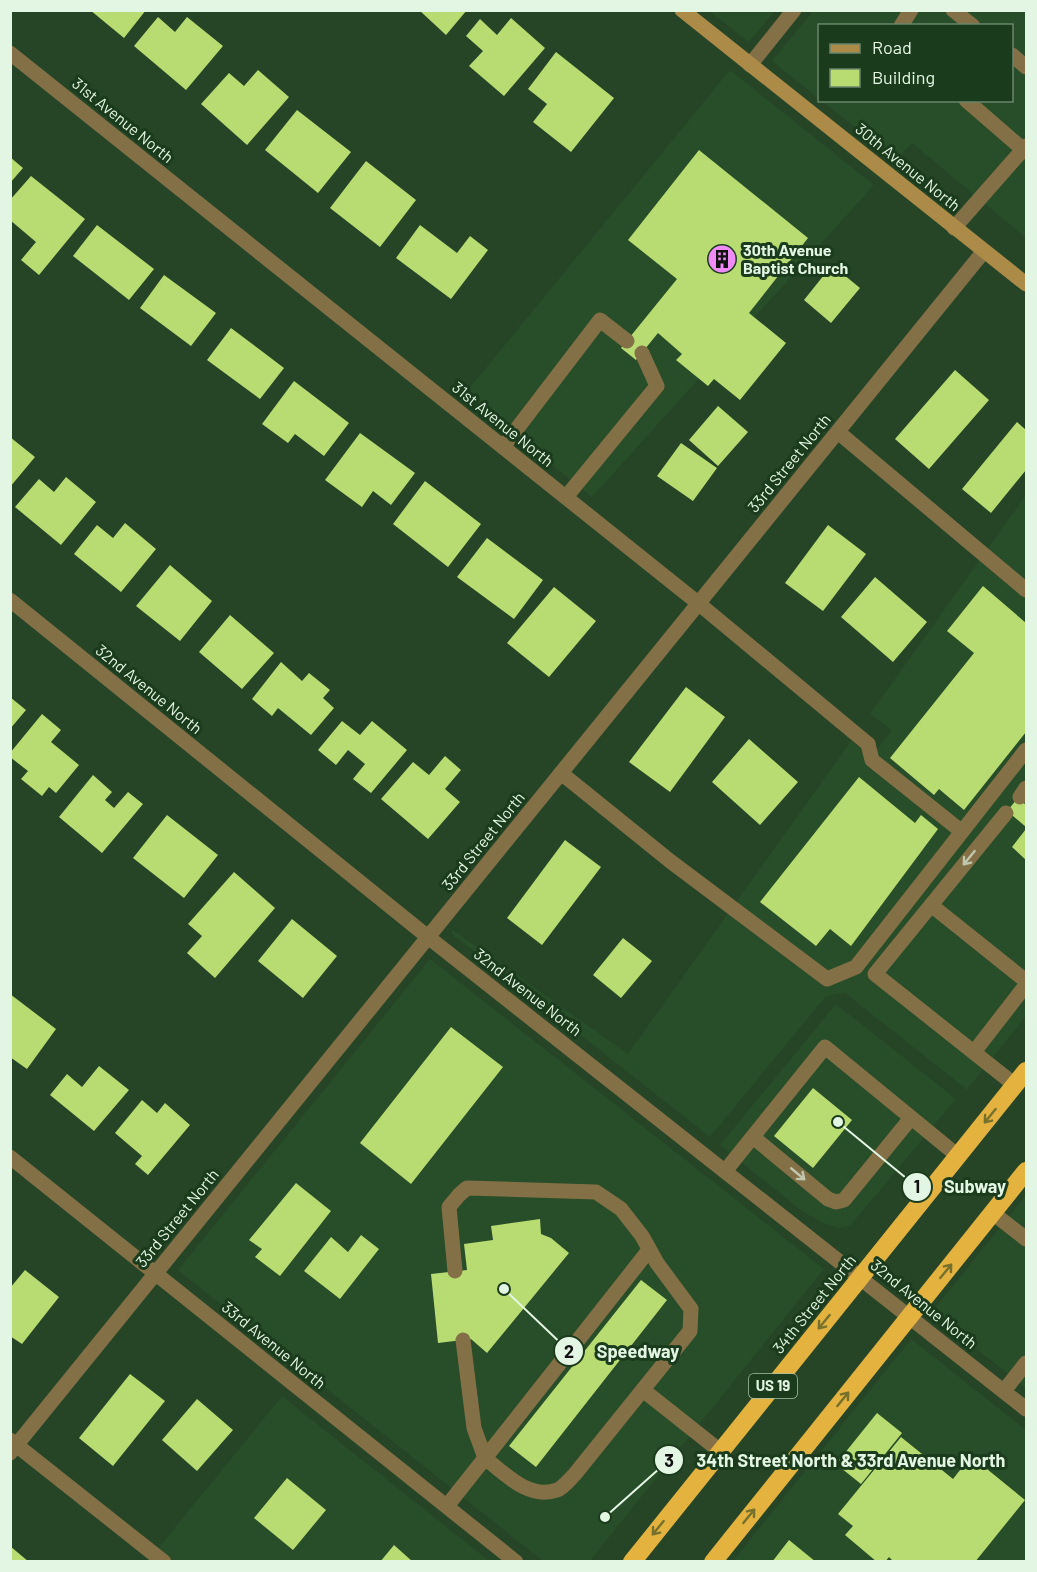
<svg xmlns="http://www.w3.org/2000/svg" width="1037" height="1572" font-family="Barlow,sans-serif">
  <rect width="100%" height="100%" fill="#264527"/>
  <!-- built -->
  <path fill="#284d29" d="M 709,11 L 775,10 L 775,11 L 749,42 Z
    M 813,11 L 1026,11 L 1026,238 L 912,143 L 896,160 L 822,101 L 1012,100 L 1012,26 L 820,26 L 819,99 L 772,61 Z
    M 730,70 L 874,185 L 592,497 L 487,413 L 467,391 Z
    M 1026,495 L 1026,1016 L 965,1092 L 965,1088 L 845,993 L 826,996 L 710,1137 L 451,933 L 453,930 L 628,1054 L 851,741 L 872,756 L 892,730 L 870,714 Z
    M 430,959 L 824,1269 L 589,1562 L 543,1561 L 303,1370 L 305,1368 L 272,1345 L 178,1270 Z
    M 836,1004 L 956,1099 L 850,1226 L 839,1228 L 825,1224 L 802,1211 L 720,1145 Z
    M 1026,1195 L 1026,1388 L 931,1313 Z
    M 911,1339 L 1026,1430 L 1026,1561 L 732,1562 Z
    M 282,1396 L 489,1561 L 147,1562 Z"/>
  <!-- building -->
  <path fill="#b8dc72" d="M 90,10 L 146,10 L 124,38 Z
    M 419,10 L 467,10 L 446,35 Z
    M 158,17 L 175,32 L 187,17 L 223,46 L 186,90 L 134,46 Z
    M 511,18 L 545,48 L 504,96 L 469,66 L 483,51 L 466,36 L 480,19 L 497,35 Z
    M 556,52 L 614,98 L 571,152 L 533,122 L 547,104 L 528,89 Z
    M 258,70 L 289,97 L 247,145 L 201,104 L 229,73 L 244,86 Z
    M 297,110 L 351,152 L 318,193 L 265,150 Z
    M 699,150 L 808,238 L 749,313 L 786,343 L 740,400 L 714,379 L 708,386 L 676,360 L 682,354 L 658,333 L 636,360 L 621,348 L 677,279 L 628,240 Z
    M 10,157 L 23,168 L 10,183 Z
    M 366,161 L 416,200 L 380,247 L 330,208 Z
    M 31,176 L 85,219 L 39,275 L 21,260 L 36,242 L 10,220 L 10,200 Z
    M 97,225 L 154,269 L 129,300 L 73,256 Z
    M 420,225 L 457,253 L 470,236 L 488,250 L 451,299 L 396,258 Z
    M 832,265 L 860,288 L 831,323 L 804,300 Z
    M 164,275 L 216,313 L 191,346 L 140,308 Z
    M 231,328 L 284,368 L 260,399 L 207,360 Z
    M 955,370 L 989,400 L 929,469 L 895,439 Z
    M 294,381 L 349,423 L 324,456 L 295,434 L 288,443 L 262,424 Z
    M 718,406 L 748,432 L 718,466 L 689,440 Z
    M 1017,422 L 1026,430 L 1026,470 L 991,513 L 962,489 Z
    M 360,433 L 415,473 L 391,505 L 373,491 L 362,507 L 325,480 Z
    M 10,437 L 35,457 L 10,487 Z
    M 681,443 L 717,468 L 693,501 L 657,476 Z
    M 66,477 L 96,502 L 61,545 L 15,507 L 39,479 L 54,492 Z
    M 425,481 L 481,524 L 448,567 L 393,524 Z
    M 125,523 L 156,549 L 121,592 L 74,554 L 97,525 L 113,538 Z
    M 828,525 L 866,554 L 823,611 L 785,583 Z
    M 487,538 L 543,580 L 514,619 L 457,577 Z
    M 170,565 L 212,601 L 180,641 L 136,606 Z
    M 875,577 L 927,622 L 893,662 L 841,617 Z
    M 983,586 L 1026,623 L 1026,732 L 964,810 L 939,789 L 934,795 L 890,758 L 974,653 L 947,631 Z
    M 554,587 L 596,621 L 549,677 L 507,643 Z
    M 230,615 L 274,653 L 242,689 L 199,652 Z
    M 281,662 L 302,681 L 309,673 L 330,690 L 323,698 L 334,708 L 311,735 L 278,708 L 272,716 L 252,699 Z
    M 686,687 L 725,717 L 670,792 L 629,762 Z
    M 10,697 L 26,710 L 10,729 Z
    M 42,714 L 61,730 L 51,742 L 79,765 L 56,793 L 49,787 L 42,796 L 21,779 L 28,771 L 10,757 L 10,753 Z
    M 342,721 L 360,735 L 372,721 L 407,750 L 371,793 L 353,779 L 365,764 L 348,750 L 336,765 L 318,750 Z
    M 749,739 L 798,782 L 760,825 L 712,782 Z
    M 445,756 L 461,770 L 445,789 L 460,802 L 428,839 L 381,799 L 413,762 L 429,775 Z
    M 93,775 L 112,792 L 105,800 L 114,808 L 128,792 L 143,804 L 102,853 L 59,817 Z
    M 859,777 L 915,823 L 921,815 L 938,829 L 851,946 L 830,929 L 816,946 L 760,902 Z
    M 1018,798 L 1026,805 L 1026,827 L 1007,811 Z
    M 167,815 L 218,855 L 184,898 L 133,858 Z
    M 1026,829 L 1026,860 L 1012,847 Z
    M 565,840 L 601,867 L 542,945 L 507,918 Z
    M 234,872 L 275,908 L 215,978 L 187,953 L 202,936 L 188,924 Z
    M 292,919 L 337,956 L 303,998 L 258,961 Z
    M 623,938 L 652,961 L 621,998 L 593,975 Z
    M 10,994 L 56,1029 L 27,1069 L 10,1057 Z
    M 451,1027 L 503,1067 L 411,1184 L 360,1143 Z
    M 99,1066 L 129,1090 L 94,1131 L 50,1095 L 67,1074 L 82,1087 Z
    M 813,1088 L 852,1120 L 813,1168 L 774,1136 Z
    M 142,1100 L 157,1113 L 165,1103 L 190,1125 L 148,1175 L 135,1164 L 142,1156 L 115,1133 Z
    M 296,1183 L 331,1211 L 280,1276 L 255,1257 L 262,1249 L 249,1240 Z
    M 540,1219 L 541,1234 L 551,1238 L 569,1253 L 487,1353 L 471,1339 L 438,1343 L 431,1274 L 467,1270 L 464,1244 L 493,1240 L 491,1226 Z
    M 361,1235 L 379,1249 L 340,1299 L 304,1271 L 331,1237 L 348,1252 Z
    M 25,1270 L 59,1297 L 22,1344 L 10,1336 L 10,1288 Z
    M 641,1280 L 667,1300 L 536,1467 L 509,1446 Z
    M 130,1374 L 165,1401 L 113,1466 L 79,1438 Z
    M 197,1399 L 233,1430 L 197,1471 L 162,1440 Z
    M 877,1413 L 902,1433 L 861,1484 L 836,1464 Z
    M 901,1437 L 953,1479 L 971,1456 L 1025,1500 L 975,1562 L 894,1562 L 889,1557 L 885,1562 L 877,1562 L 845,1535 L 853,1526 L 838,1514 Z
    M 287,1478 L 326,1510 L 293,1550 L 254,1518 Z
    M 789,1540 L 816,1562 L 772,1562 Z
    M 394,1545 L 413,1562 L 380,1562 Z
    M 10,1546 L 29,1562 L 10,1562 Z"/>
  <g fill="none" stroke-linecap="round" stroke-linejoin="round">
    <!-- lane -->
    <path stroke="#837046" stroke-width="15" d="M 953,10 L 973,26
      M 901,26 L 911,10
      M 1012,55 L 1026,67
      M 966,100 L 1026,152
      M 954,228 L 1026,146
      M 838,432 L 1026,590
      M 503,447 L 600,320 L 627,341
      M 566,497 L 657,386 L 642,353
      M 868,744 L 872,760 L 961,831
      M 561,773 L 670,861 L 827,979 L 856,967 L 1026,750
      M 1020,797 L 1026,788
      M 1006,813 L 875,974 L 1015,1085
      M 931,905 L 1026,981
      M 974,1052 L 1026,985
      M 753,1137 L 828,1199 L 836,1202 L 844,1200 L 911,1118
      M 726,1170 L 825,1047 L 958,1156
      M 993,1213 L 1026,1239
      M 463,1340 L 474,1428 L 485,1458
      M 643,1390 L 720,1451
      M 1004,1391 L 1026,1363
      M 10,1440 L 164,1562
      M 485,1458 L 649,1250
      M 447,1506 L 485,1458 C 505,1474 529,1500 557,1490 C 563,1488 570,1479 575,1474 L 690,1331 L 691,1309 L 657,1263 L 642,1236 L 621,1209 L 596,1192 L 467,1188 L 459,1195 L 449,1207 L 455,1271"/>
    <!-- street -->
    <path stroke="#837046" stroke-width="15" d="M 10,53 L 698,603 L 868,744
      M 750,65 L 794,10
      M 10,600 L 428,937 L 1026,1409
      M 10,1157 L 516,1562
      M 10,1453 L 984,251"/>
    <!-- secondary -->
    <path stroke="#ab8b47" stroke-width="15" d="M 682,10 L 1026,284"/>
    <!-- highway -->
    <path stroke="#e4b33f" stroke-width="18" d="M 632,1562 L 1026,1071
      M 713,1562 L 1026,1171"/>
  </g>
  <!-- one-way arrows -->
  <defs><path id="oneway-shaft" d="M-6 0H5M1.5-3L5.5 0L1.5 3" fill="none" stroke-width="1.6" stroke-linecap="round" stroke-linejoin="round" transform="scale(1.5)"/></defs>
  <g stroke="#c1c7ac">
    <use href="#oneway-shaft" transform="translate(969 858) rotate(129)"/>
    <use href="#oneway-shaft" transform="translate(798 1174) rotate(40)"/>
  </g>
  <g stroke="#75712c">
    <use href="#oneway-shaft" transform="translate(990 1116) rotate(129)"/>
    <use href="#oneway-shaft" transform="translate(946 1271) rotate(-51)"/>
    <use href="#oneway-shaft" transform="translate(824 1322) rotate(129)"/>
    <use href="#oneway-shaft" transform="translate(843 1399) rotate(-51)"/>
    <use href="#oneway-shaft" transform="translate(749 1516) rotate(-51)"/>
    <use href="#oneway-shaft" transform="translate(658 1528) rotate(129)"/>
  </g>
  <!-- icons -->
  <defs>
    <g id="building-disc" transform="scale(1.5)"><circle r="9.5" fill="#ef8bf6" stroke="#1b3b1d"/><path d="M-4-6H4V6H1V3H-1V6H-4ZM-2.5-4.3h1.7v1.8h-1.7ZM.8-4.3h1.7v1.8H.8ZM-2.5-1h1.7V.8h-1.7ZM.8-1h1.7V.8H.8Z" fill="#111"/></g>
  </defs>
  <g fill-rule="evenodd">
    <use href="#building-disc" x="722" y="259"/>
  </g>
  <g text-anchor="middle" stroke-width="6" stroke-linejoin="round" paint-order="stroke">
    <!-- shield labels -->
    <rect fill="#1b3b1d" stroke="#a7bea8" stroke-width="1.5" x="749" y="1374" width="48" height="24" rx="4.5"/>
    <g font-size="15" font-weight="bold" fill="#e3f6e3">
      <text x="773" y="1391">US 19</text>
    </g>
    <!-- street labels -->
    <g font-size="16" fill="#e3f6e3" stroke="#1b3b1d">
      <text transform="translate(123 120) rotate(39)" y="6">31st Avenue North</text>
      <text transform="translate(908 167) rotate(39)" y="6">30th Avenue North</text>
      <text transform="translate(503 424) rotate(39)" y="6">31st Avenue North</text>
      <text transform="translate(789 463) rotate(-51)" y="6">33rd Street North</text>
      <text transform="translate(149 689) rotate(39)" y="6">32nd Avenue North</text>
      <text transform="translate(483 841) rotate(-51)" y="6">33rd Street North</text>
      <text transform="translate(528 992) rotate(38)" y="6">32nd Avenue North</text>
      <text transform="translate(177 1218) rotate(-51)" y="6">33rd Street North</text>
      <text transform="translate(814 1304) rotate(-51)" y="6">34th Street North</text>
      <text transform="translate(924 1304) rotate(39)" y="6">32nd Avenue North</text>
      <text transform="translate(274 1345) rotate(39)" y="6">33rd Avenue North</text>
    </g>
    <!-- poi labels -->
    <g font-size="16" font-weight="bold" fill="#e3f6e3" stroke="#1b3b1d" text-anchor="start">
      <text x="743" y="256">30th Avenue<tspan x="743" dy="18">Baptist Church</tspan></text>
    </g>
  </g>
  <!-- callouts -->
  <path fill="none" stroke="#e3f6e3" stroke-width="2" d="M838 1122L917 1187M504 1289L569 1351M605 1517L669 1460"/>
  <g fill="#e3f6e3" stroke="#1b3b1d" stroke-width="2">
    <circle cx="838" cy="1122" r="6"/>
    <circle cx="504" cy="1289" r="6"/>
    <circle cx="605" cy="1517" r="6"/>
    <circle cx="917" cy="1187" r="15"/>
    <circle cx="569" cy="1351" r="15"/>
    <circle cx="669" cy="1460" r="15"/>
  </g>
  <g font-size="18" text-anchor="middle" font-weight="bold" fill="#111">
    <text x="917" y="1193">1</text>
    <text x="569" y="1358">2</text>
    <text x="669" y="1467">3</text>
  </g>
  <g font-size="18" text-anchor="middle" font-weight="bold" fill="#e3f6e3" stroke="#1b3b1d" stroke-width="6" stroke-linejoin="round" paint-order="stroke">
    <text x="975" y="1193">Subway</text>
    <text x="638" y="1358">Speedway</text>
    <text x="851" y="1467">34th Street North &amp; 33rd Avenue North</text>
  </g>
  <!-- border -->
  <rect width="1037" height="1572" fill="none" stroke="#e3f6e3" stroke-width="24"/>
  <!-- legend -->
  <rect x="818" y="24" width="195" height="78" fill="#1b3b1d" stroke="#6b866c" stroke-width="1.5"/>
  <rect x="830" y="44" width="30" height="9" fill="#ab8b47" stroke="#6b866c" stroke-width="1.5"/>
  <text x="872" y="54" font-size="18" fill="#e3f6e3">Road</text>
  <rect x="830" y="69" width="30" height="18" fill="#b8dc72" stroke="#6b866c" stroke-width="1.5"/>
  <text x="872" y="84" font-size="18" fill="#e3f6e3">Building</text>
</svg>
